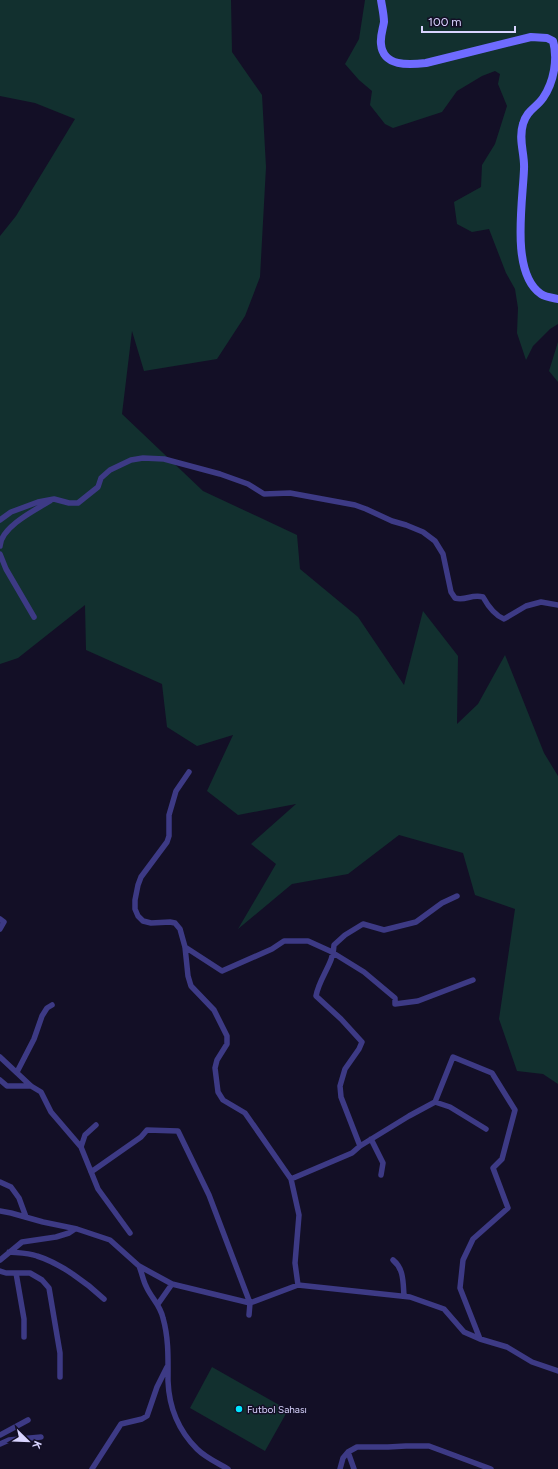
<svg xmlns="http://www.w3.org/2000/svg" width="558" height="1469" font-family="Figtree,sans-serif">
  <rect width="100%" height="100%" fill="#130f26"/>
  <!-- green -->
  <path fill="#12302f" d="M 0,0 L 231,0 L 232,52 L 262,95 L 266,167 L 260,277 L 245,316 L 217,359 L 144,371 L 132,331 L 122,414 L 203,491 L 297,535 L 300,569 L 358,617 L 404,685 L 423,611 L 458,656 L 457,724 L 478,704 L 505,655 L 544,753 L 558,776 L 558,1084 L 543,1074 L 517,1071 L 499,1019 L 515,909 L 475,895 L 463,853 L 399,835 L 348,874 L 292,884 L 238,929 L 276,864 L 251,844 L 296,804 L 238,815 L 207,791 L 233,735 L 197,746 L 167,727 L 162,684 L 86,650 L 85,605 L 18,658 L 0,664 L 0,236 L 16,216 L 75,119 L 35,103 L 0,96 Z
    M 365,0 L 558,0 L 558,324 L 550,329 L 533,346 L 526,360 L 517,333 L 518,308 L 515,289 L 506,273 L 489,229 L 472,232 L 457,224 L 454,202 L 481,187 L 482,165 L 495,144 L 507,106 L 498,84 L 500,74 L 495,71 L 482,76 L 457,91 L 442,112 L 393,128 L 385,124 L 370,105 L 372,91 L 359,80 L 345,64 L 359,39 Z
    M 558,342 L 558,382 L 549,371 Z
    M 212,1367 L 288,1410 L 265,1451 L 190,1408 Z"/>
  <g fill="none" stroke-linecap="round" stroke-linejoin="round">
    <!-- street -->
    <path stroke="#3d3a85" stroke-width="5.5" d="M 0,520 L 11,512 L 38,502 L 54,499 L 69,503 L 78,503 L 98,487 L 101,478 L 110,470 L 131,460 L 143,458 L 164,459 L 220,474 L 248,484 L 264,494 L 290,493 L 355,505 L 366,509 L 392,521 L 406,525 L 423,532 L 435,541 L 443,554 L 451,592 L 455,598 C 466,601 471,594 483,597 C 488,606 494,615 504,619 L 526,606 L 541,602 L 558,605
      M 0,546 C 1,527 35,510 50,501
      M 0,554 L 6,569 L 34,617
      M 189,772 L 176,791 L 169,815 L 169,836 L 167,842 L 141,877 L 138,885 L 135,900 L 135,909 L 138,916 L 143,921 L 151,923 L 170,922 L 175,923 L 180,929 L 185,947 L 188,976 L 191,986 L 214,1010 L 227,1036 L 227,1044 L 217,1060 L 215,1068 L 218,1092 L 223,1100 L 245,1113 L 291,1179 L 299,1215 L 295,1263 L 298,1285
      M 0,919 L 4,922 L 0,929
      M 185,947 L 222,971 L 272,949 L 284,941 L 308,941 L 330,951 L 364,972 L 395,998 L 395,1004 L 418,1001 L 473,980
      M 0,1057 L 31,1086 L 41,1092 L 51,1112 L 81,1147 L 98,1189 L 130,1233
      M 17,1072 L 34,1039 L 42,1016 L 47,1008 L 52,1005
      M 0,1080 L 7,1086 L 31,1086
      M 435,1102 L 450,1107 L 486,1129
      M 371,1139 L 383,1163 L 381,1175
      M 360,1146 L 341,1097 L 340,1086 L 345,1069 L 359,1049 L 362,1042 L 341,1019 L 316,996 C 319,978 334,963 334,945 L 345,935 L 363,924 L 384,930 L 416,922 L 442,903 L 457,896
      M 81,1147 L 85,1135 L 96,1125
      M 91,1172 L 141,1137 L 147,1130 L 178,1131 L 209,1195 L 250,1303 L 249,1315
      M 291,1179 L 352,1153 L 360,1146 L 409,1116 L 435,1102 L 453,1057 L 492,1073 L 515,1110 L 502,1159 L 493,1168 L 508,1208 L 473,1239 L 463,1260 L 460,1288 L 480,1339
      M 0,1182 L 11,1187 L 19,1198 L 26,1217
      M 0,1211 L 11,1213 L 43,1222 L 77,1229 L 110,1240 L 139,1266 L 172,1284 L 250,1303 L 298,1285 L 410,1297 L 444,1309 L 464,1332 L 480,1339 L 507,1347 L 532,1362 L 558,1371
      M 9,1252 C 19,1253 28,1253 37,1256 C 60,1263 87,1283 104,1299
      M 0,1260 L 22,1242 L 56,1237 L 69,1233 L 75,1229
      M 393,1260 C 404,1269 403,1282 404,1296
      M 139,1266 C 142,1273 143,1280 146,1286 C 151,1298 160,1304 163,1318 C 169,1339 168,1360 168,1381 C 169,1407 179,1431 197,1449 C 206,1458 218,1463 228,1469
      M 0,1271 L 6,1273 L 30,1273 L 42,1280 L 49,1288 L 60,1353 L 60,1377
      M 16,1273 L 24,1319 L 24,1337
      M 158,1304 L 172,1284
      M 0,1435 L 28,1420
      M 0,1444 L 9,1440 L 41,1437
      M 348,1452 L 354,1469
      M 92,1469 L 121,1424 L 142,1419 L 147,1416 L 157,1387 L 167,1367
      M 340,1469 L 343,1458 L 348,1452 L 357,1447 L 388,1447 L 406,1446 L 429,1446 L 491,1469"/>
    <!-- secondary -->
    <path stroke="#6f6bff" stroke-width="8" d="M 381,0 C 382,7 384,15 384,22 C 383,29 380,36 381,44 C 383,67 409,65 426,63 L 531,37 L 547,38 L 553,41 C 558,59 554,82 543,98 C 536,108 527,110 523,124 C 518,140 525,154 524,169 C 523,201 510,273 541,294 C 545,297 553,298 558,299"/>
  </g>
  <!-- markers -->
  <circle fill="#00e5ff" stroke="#130f26" stroke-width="1.5" cx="239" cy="1409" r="4"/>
  <g text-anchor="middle" stroke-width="3" stroke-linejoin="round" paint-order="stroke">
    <!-- poi labels -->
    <g font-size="10" fill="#d9d4ff" stroke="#130f26" text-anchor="start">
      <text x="247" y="1413">Futbol Sahası</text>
    </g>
  </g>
  <!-- north arrow -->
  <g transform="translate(28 1441) rotate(113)" stroke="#130f26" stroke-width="3" paint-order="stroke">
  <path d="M0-3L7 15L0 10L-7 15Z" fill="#d9d4ff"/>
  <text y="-6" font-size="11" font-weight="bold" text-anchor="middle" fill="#d9d4ff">K</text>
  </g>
  <!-- scale -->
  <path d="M422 26v6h93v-6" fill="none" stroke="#d9d4ff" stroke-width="2"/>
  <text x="428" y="26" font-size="12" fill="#d9d4ff" stroke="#130f26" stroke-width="3" paint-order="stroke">100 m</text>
</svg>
